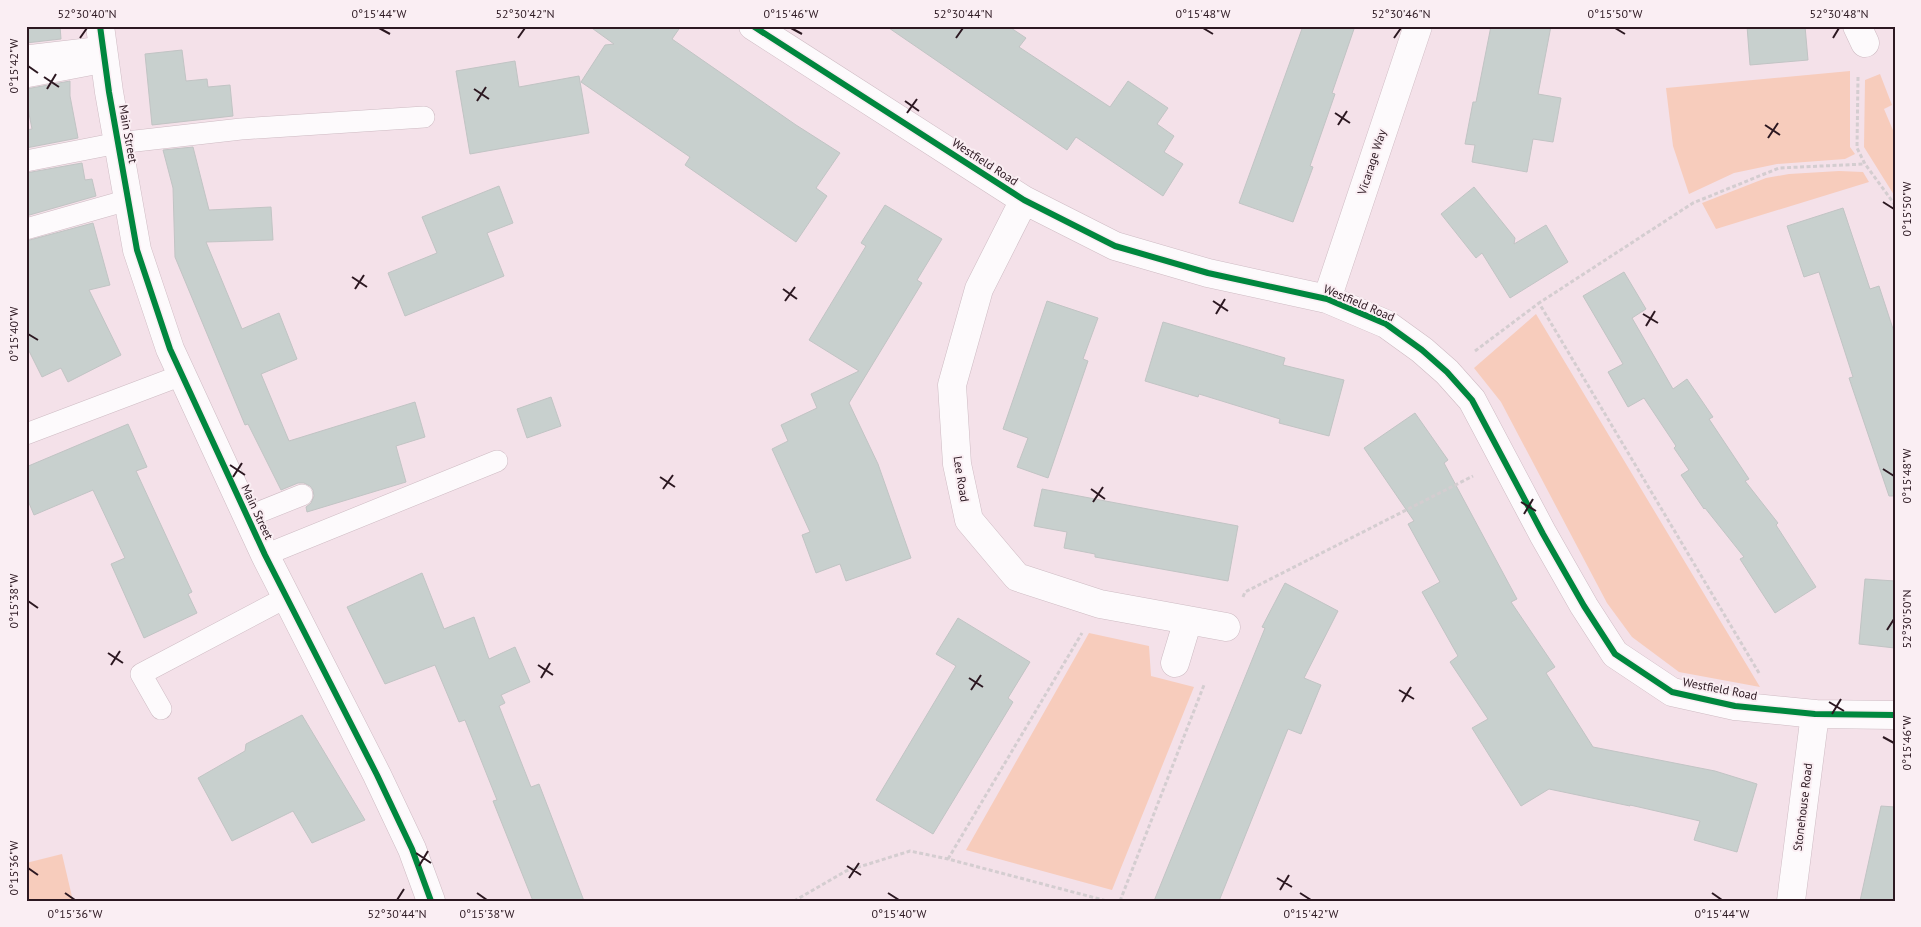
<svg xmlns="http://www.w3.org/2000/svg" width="1921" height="927" font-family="'PT Sans',sans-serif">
  <rect width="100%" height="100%" fill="#f4e1e9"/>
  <!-- green -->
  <path fill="#f7ccbc" d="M 1850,71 L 1850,147 L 1855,154 L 1845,159 L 1777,164 L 1734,173 L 1689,194 L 1673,146 L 1666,88 Z
    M 1880,74 L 1892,105 L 1884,109 L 1895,135 L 1894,195 L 1864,147 L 1865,80 Z
    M 1839,171 L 1863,172 L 1869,182 L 1716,229 L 1702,203 L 1766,178 L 1789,174 Z
    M 1536,314 L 1760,687 L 1679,672 L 1632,637 L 1607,603 L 1501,402 L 1474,368 Z
    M 1089,633 L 1149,646 L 1151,676 L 1194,687 L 1112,890 L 966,850 Z
    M 62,854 L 73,901 L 26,901 L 26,863 Z"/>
  <!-- building -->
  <path fill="#c8d0ce" stroke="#c1c4c4" d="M 26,26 L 60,26 L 61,39 L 26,43 Z
    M 589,26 L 681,26 L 672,39 L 796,125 L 840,153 L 816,188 L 827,196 L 796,242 L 685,165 L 690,157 L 581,82 L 605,45 L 614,44 Z
    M 886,26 L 1008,26 L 1026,38 L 1019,47 L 1110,107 L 1128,81 L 1168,108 L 1157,124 L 1174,136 L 1164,152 L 1183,164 L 1163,196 L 1076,137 L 1067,150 Z
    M 1303,26 L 1355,26 L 1332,93 L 1335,94 L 1310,166 L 1313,167 L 1293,222 L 1239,203 Z
    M 1491,26 L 1551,26 L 1538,94 L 1561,98 L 1553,142 L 1533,139 L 1527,172 L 1472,162 L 1475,145 L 1465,144 L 1473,102 L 1476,102 Z
    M 1747,26 L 1805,26 L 1808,60 L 1750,65 Z
    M 182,50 L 186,81 L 207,79 L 208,87 L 230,85 L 233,116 L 152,125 L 145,54 Z
    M 515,61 L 519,87 L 579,76 L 589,133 L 470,154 L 456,71 Z
    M 70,81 L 70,96 L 78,138 L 26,148 L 26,130 L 32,129 L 26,98 L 26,89 Z
    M 193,147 L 209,210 L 271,207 L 273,240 L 206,242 L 242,329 L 279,313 L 297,359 L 261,374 L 289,441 L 415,402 L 425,437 L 396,446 L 406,482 L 307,512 L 306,507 L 311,503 L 314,496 L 313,490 L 310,486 L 304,483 L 298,483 L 281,490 L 248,424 L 245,425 L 175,257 L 173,188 L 163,150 Z
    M 82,163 L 85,180 L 92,179 L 96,196 L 26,216 L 26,173 Z
    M 499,186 L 513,223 L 487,233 L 504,276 L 405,316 L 388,273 L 437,253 L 422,217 Z
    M 1474,187 L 1515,238 L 1514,244 L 1546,225 L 1568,262 L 1510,298 L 1482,253 L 1476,258 L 1441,214 Z
    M 885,205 L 942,239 L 917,280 L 922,283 L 849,403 L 878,464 L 911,558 L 846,581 L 840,564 L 816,573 L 802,535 L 810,532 L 772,449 L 788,441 L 781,425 L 817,408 L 811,394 L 859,371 L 809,340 L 866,246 L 861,243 Z
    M 1843,208 L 1870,289 L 1879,286 L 1895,335 L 1895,496 L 1889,496 L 1849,378 L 1853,377 L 1819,272 L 1804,277 L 1787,226 Z
    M 93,223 L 110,285 L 89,290 L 121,355 L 68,382 L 61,368 L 42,377 L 26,345 L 26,241 Z
    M 1624,272 L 1646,309 L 1632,318 L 1673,389 L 1687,379 L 1713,417 L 1709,419 L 1749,479 L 1745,481 L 1778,523 L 1776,525 L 1816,587 L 1775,613 L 1740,559 L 1744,557 L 1705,508 L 1704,509 L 1681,475 L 1689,470 L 1674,448 L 1676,446 L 1644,398 L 1628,407 L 1608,372 L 1623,364 L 1583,296 Z
    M 1047,301 L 1098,318 L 1083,359 L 1088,361 L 1048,478 L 1017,467 L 1028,438 L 1003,429 Z
    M 1163,322 L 1285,358 L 1283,365 L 1344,380 L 1329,436 L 1279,423 L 1280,419 L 1199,394 L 1198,397 L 1145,381 Z
    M 551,397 L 561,426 L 527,438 L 517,409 Z
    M 1415,413 L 1448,460 L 1444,463 L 1517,599 L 1511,602 L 1555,667 L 1546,673 L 1593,747 L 1715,771 L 1757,784 L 1737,852 L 1694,840 L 1700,821 L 1630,805 L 1630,806 L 1549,789 L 1521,806 L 1472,728 L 1488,719 L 1450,662 L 1458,656 L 1422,592 L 1440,582 L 1408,524 L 1414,521 L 1364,448 Z
    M 128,424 L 147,467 L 136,471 L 192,592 L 188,594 L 197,613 L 144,638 L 111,564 L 125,558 L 93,490 L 34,515 L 26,496 L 26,467 Z
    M 1042,489 L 1238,526 L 1228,581 L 1095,557 L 1095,554 L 1064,548 L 1067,532 L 1034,526 Z
    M 422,573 L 444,629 L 474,617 L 489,659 L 515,647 L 530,682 L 501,695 L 505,703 L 499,706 L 531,787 L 539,784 L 584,901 L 533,901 L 493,801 L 497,800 L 465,720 L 459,722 L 435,665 L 385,684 L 347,607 Z
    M 1865,579 L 1895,581 L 1895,648 L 1859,644 Z
    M 1285,583 L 1338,611 L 1304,678 L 1321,685 L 1301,734 L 1288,729 L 1219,901 L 1154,901 L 1265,628 L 1262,627 Z
    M 958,618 L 1030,662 L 1008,698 L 1013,702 L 933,834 L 876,800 L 956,666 L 936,654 Z
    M 302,715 L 365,820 L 312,843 L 293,811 L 232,841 L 198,778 L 245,751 L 246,744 Z
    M 1881,806 L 1895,807 L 1895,901 L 1860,901 Z"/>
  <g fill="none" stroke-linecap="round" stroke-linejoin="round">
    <!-- service casing -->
    <g stroke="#cebbc3" stroke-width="22">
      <path id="service" d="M 26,56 L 103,47
        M 26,77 L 105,62
        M 26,161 L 118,143 L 241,129 L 424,117
        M 26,229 L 128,200
        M 26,434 L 182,375
        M 247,517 L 302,495
        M 265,555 L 497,461
        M 161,709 L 141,674 L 287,597"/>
    </g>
    <!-- minor casing -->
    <g stroke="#cebbc3" stroke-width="29">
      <path id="minor" d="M 100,26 L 109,92 L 137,250 L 170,349 L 265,555 L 377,775 L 412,849 L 431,901
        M 753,26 L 1024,200 L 1115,246 L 1208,273 L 1327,299 L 1386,324 L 1422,350 L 1447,372 L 1472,400 L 1543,534 L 1584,606 L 1615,654 L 1672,692 L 1735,706 L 1815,714 L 1895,715
        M 1857,26 L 1865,43
        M 1024,200 L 979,289 L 952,385 L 957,464 L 969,520 L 1017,577 L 1100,604 L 1226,627
        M 1327,299 L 1418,26
        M 1175,663 L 1188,620
        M 1791,901 L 1815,714"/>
    </g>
    <!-- path -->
    <path stroke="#d4cdd0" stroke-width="3" stroke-dasharray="4 2.5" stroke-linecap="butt" d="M 1858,77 L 1857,148 L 1865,164 L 1895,205
      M 1475,351 L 1539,303
      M 1243,597 L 1245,592 L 1473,476
      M 1759,673 L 1539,303 L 1693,203 L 1779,168 L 1865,164
      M 948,859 L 1082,633
      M 794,901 L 846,871 L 910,851 L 948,859 L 1107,901
      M 1120,901 L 1204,685"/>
    <!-- service -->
    <use href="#service" stroke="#fdfafc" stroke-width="21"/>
    <!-- minor -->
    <use href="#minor" stroke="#fdfafc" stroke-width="28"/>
    <!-- cycleway casing -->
    <g stroke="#faeef3" stroke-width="9">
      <path id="cycleway" d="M 100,26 L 109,92 L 137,250 L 170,349 L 265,555 L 377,775 L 412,849 L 431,901
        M 753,26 L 1024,200 L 1115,246 L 1208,273 L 1327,299 L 1386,324 L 1422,350 L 1447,372 L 1472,400 L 1543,534 L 1584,606 L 1615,654 L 1672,692 L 1735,706 L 1815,714 L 1895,715"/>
    </g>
    <!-- cycleway -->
    <use href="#cycleway" stroke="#00873e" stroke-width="6"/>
  </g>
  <!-- ticks -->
  <path fill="none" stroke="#2c1821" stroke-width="2" d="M 379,28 L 390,34M 791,28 L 802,34M 1203,28 L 1213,34M 1615,28 L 1625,34M 80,38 L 87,28M 518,38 L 525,28M 956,38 L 963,28M 1394,38 L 1401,28M 1833,38 L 1839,28M 28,66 L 38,73M 44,77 L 59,87M 47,89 L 56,74M 474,89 L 489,99M 477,101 L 486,87M 905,101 L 919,111M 907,113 L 917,99M 1335,113 L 1350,123M 1338,125 L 1347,111M 1765,125 L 1780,135M 1768,138 L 1778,123M 1883,202 L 1894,209M 352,277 L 367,287M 355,289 L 364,275M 783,289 L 797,299M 785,301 L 795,287M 1213,301 L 1228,311M 1216,314 L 1225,299M 1643,314 L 1658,323M 1646,326 L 1655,311M 28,334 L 38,340M 230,465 L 245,475M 1883,469 L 1894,476M 233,477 L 242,463M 660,477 L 675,487M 663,489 L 673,475M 1091,489 L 1105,499M 1093,502 L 1103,487M 1521,502 L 1536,511M 1524,514 L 1533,499M 28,601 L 38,608M 1887,630 L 1894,619M 108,653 L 123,663M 111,665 L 120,651M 538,665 L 553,675M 541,678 L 550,663M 969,678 L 983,687M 971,690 L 981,675M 1399,690 L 1414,699M 1402,702 L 1411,687M 1829,702 L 1844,711M 1832,714 L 1841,699M 1883,737 L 1894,743M 416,853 L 431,863M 419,866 L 428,851M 847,866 L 861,875M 28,868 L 38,875M 849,878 L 859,863M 1277,878 L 1292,887M 1280,890 L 1289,875M 65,893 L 75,900M 477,893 L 487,900M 888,893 L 899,900M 1300,893 L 1311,900M 1712,893 L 1722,900M 397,900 L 404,889"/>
  <g text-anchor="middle" stroke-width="4" stroke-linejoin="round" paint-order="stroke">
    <!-- street labels -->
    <g font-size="12" fill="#2c1821" stroke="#faeef3">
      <text transform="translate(128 134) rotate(80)" y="4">Main Street</text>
      <text transform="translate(985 162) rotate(33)" y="4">Westfield Road</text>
      <text transform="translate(1372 162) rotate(-72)" y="4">Vicarage Way</text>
      <text transform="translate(1359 303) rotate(23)" y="4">Westfield Road</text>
      <text transform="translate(961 479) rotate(81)" y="4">Lee Road</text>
      <text transform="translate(257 512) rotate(65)" y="4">Main Street</text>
      <text transform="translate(1720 689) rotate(11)" y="4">Westfield Road</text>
      <text transform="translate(1803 807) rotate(-83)" y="4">Stonehouse Road</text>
    </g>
  </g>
  <!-- border -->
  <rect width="1921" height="927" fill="none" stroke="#faeef3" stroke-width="55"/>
  <rect x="28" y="28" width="1866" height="872" fill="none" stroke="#2c1821" stroke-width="2"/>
  <g font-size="12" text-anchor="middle" fill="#2c1821">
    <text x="87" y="18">52°30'40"N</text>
    <text x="379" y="18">0°15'44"W</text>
    <text x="525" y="18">52°30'42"N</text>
    <text x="791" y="18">0°15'46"W</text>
    <text x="963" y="18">52°30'44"N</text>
    <text x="1203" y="18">0°15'48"W</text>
    <text x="1401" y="18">52°30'46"N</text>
    <text x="1615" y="18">0°15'50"W</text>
    <text x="1839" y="18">52°30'48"N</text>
    <text transform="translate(14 66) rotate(-90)" y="4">0°15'42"W</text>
    <text transform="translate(1907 209) rotate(-90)" y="4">0°15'50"W</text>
    <text transform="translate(14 334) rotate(-90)" y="4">0°15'40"W</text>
    <text transform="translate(1907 476) rotate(-90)" y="4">0°15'48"W</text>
    <text transform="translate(14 601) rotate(-90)" y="4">0°15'38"W</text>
    <text transform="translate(1907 619) rotate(-90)" y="4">52°30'50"N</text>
    <text transform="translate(1907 743) rotate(-90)" y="4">0°15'46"W</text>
    <text transform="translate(14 868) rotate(-90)" y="4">0°15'36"W</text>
    <text x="75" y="918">0°15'36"W</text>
    <text x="397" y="918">52°30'44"N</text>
    <text x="487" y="918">0°15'38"W</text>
    <text x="899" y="918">0°15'40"W</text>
    <text x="1311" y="918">0°15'42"W</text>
    <text x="1722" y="918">0°15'44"W</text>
  </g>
</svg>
